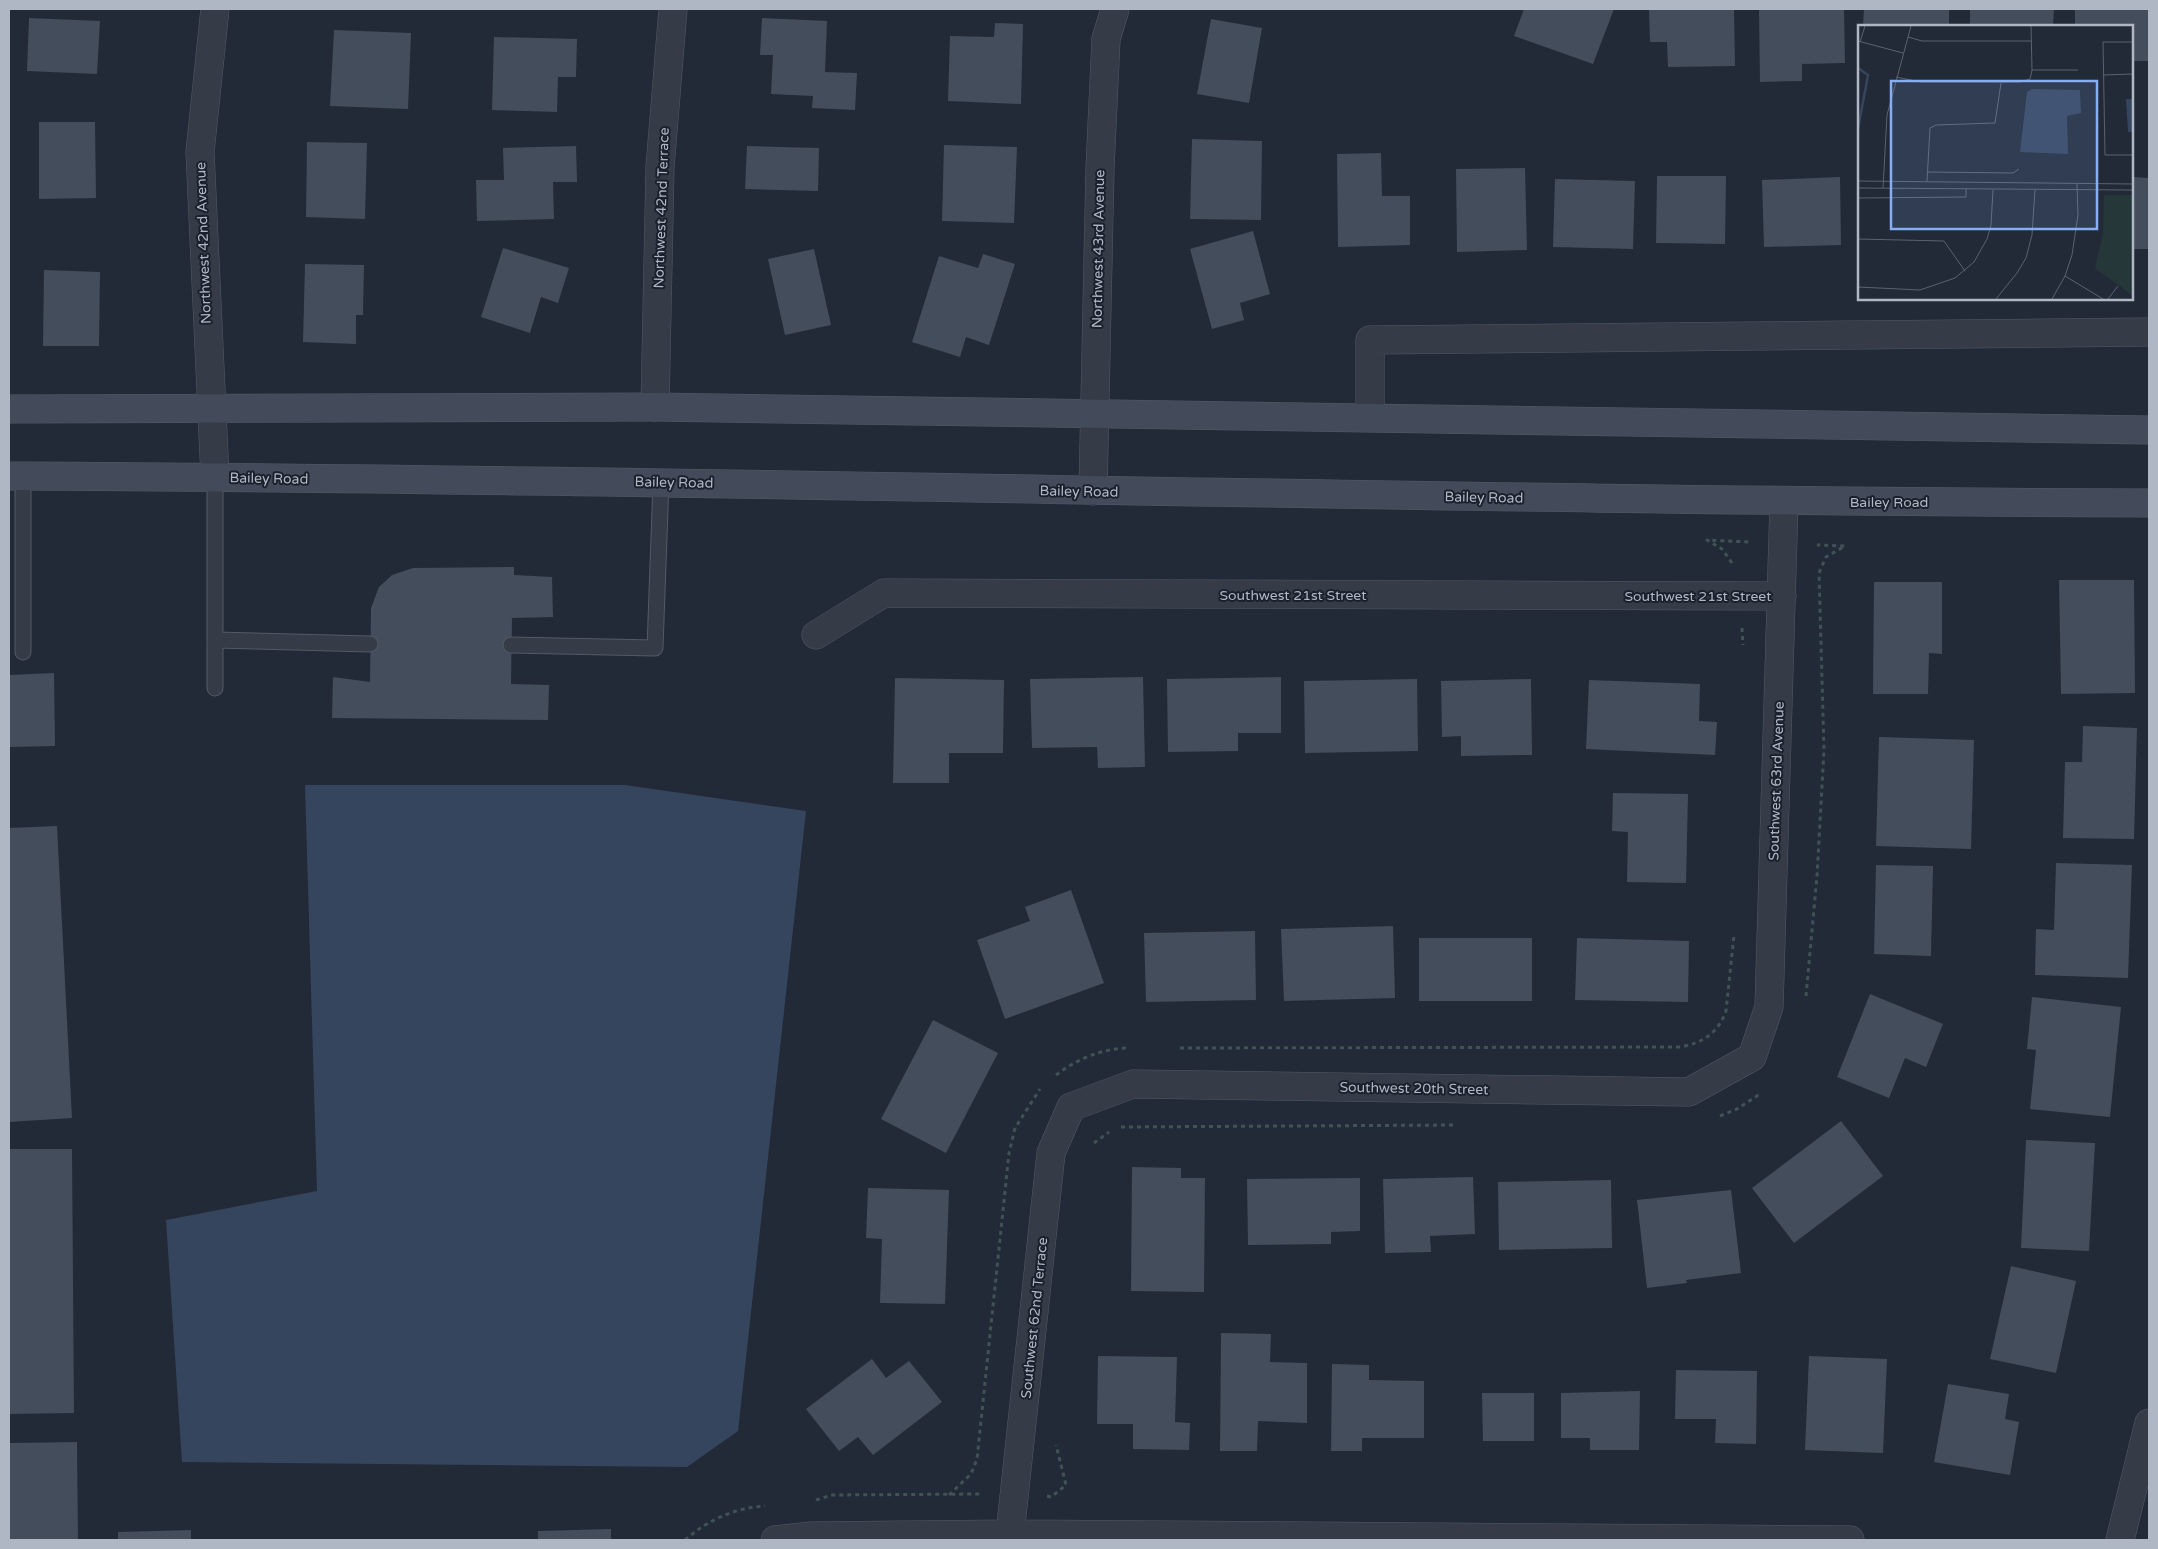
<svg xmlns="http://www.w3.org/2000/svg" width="2158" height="1549" font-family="'Varela Round',sans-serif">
  <rect width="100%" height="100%" fill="#222a37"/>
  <!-- water -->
  <path fill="#36455e" d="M 305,785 L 625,785 L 806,811 L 738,1431 L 687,1467 L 182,1462 L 166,1220 L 317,1191 Z"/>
  <!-- building -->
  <path fill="#434d5c" d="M 1524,9 L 1614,9 L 1593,64 L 1514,36 Z
    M 1649,9 L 1734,9 L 1735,66 L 1668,67 L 1667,42 L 1650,42 Z
    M 1759,9 L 1844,9 L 1845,63 L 1802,64 L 1802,81 L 1760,82 Z
    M 1864,9 L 1949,9 L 1949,26 L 1863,26 Z
    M 1970,9 L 2054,9 L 2053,26 L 1970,26 Z
    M 2075,9 L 2149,9 L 2149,61 L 2132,61 L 2132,26 L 2075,26 Z
    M 29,18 L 100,21 L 97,74 L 27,71 Z
    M 762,18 L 827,21 L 825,72 L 857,73 L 855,110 L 812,108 L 813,96 L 771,94 L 773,55 L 760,55 Z
    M 1211,19 L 1262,28 L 1249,103 L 1197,94 Z
    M 995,23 L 1023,24 L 1021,104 L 948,101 L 950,36 L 994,37 Z
    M 334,30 L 411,33 L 408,109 L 330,106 Z
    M 494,37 L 577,39 L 576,77 L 558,77 L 557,112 L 492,110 Z
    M 39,122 L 95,122 L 96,198 L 39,199 Z
    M 1192,139 L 1262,141 L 1261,220 L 1190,219 Z
    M 307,142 L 367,143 L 365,219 L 306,217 Z
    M 944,145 L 1017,147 L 1014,223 L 942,221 Z
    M 576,146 L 577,182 L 553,182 L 554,219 L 477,221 L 476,180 L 504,180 L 503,148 Z
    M 747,146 L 819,148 L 818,191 L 745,189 Z
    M 1381,153 L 1382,196 L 1410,196 L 1410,245 L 1338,247 L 1337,154 Z
    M 1525,168 L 1527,250 L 1457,252 L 1456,169 Z
    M 1657,176 L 1726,176 L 1725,244 L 1656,243 Z
    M 1840,177 L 1841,245 L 1764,247 L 1762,180 Z
    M 2132,177 L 2149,178 L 2149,249 L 2132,249 Z
    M 1555,179 L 1635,181 L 1633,249 L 1553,247 Z
    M 1253,231 L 1270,294 L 1240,303 L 1244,320 L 1212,329 L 1190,249 Z
    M 503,248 L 569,268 L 558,303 L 541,297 L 530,333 L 481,317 Z
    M 814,249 L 831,325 L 785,335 L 768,259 Z
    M 983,254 L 1015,264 L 989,345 L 966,337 L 960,357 L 912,342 L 939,256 L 978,268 Z
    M 305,264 L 364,265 L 363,315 L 356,315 L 356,344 L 303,342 Z
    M 44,270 L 100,272 L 99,346 L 43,346 Z
    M 514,567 L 514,575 L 552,577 L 553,617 L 512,618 L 511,684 L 549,685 L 548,720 L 332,718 L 333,677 L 370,682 L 371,608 L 379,587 L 392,575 L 413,568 Z
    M 2059,580 L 2134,580 L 2135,693 L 2061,694 Z
    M 1874,582 L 1942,582 L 1942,654 L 1929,653 L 1928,694 L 1873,694 Z
    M 54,673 L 55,746 L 9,747 L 9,675 Z
    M 1143,677 L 1145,767 L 1098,768 L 1097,747 L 1032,748 L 1030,679 Z
    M 1281,677 L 1281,733 L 1238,733 L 1238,751 L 1168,752 L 1167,679 Z
    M 895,678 L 1004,680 L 1003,753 L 949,753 L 949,783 L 893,783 Z
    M 1417,679 L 1418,751 L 1305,753 L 1304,681 Z
    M 1531,679 L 1532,755 L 1461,756 L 1461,736 L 1442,737 L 1441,681 Z
    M 1589,680 L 1700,684 L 1699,721 L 1717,722 L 1715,755 L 1586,749 Z
    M 2083,726 L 2137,728 L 2134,839 L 2063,838 L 2065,762 L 2082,762 Z
    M 1879,737 L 1974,740 L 1971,849 L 1876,846 Z
    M 1613,793 L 1688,794 L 1686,883 L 1627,882 L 1628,832 L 1612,831 Z
    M 57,826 L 72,1118 L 9,1122 L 9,828 Z
    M 2056,863 L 2132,865 L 2128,978 L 2035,975 L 2036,929 L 2054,930 Z
    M 1876,865 L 1933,866 L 1931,956 L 1874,954 Z
    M 1071,890 L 1104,983 L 1005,1019 L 977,940 L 1030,921 L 1025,907 Z
    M 1393,926 L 1395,998 L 1284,1001 L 1281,929 Z
    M 1255,931 L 1256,1000 L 1146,1002 L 1144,933 Z
    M 1419,938 L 1532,938 L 1532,1001 L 1419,1001 Z
    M 1577,938 L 1689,941 L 1688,1002 L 1575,1000 Z
    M 1870,994 L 1943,1024 L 1926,1067 L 1905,1058 L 1889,1098 L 1837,1077 Z
    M 2032,997 L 2121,1007 L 2110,1117 L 2030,1109 L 2036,1050 L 2027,1049 Z
    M 933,1020 L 998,1053 L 946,1153 L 881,1119 Z
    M 1841,1121 L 1883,1176 L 1794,1243 L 1752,1188 Z
    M 2026,1140 L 2095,1143 L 2089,1251 L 2021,1248 Z
    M 9,1149 L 72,1149 L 74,1413 L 9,1414 Z
    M 1132,1167 L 1181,1168 L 1181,1178 L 1205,1178 L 1204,1292 L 1131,1291 Z
    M 1473,1177 L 1475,1234 L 1430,1236 L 1431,1252 L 1385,1253 L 1383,1179 Z
    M 1360,1178 L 1360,1231 L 1331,1232 L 1331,1244 L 1248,1245 L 1247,1179 Z
    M 1611,1180 L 1612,1248 L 1499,1250 L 1498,1182 Z
    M 868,1188 L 949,1190 L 945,1304 L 880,1303 L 882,1239 L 866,1238 Z
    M 1731,1190 L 1741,1273 L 1686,1280 L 1687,1283 L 1647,1288 L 1637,1200 Z
    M 2011,1266 L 2076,1281 L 2056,1373 L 1990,1359 Z
    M 1221,1333 L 1271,1334 L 1270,1362 L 1307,1363 L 1307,1423 L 1258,1421 L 1257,1451 L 1220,1451 Z
    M 1098,1356 L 1177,1357 L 1175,1422 L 1190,1423 L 1189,1450 L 1133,1449 L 1133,1424 L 1097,1424 Z
    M 1809,1356 L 1887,1359 L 1883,1453 L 1805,1450 Z
    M 872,1359 L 886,1378 L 909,1361 L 942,1402 L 873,1455 L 858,1437 L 839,1451 L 806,1409 Z
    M 1332,1364 L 1369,1365 L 1369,1380 L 1424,1381 L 1424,1438 L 1362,1438 L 1362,1451 L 1331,1451 Z
    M 1676,1370 L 1757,1371 L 1756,1444 L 1715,1443 L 1716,1419 L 1675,1419 Z
    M 1948,1384 L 2009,1394 L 2005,1419 L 2019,1422 L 2010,1475 L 1934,1462 Z
    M 1640,1391 L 1639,1450 L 1590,1450 L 1590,1438 L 1561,1438 L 1561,1393 Z
    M 1482,1393 L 1534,1393 L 1534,1441 L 1483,1441 Z
    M 77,1442 L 78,1540 L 9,1540 L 9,1443 Z
    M 611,1529 L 611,1540 L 538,1540 L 538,1531 Z
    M 191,1530 L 191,1540 L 118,1540 L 118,1532 Z"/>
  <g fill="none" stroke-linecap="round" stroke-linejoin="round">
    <!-- lane casing -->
    <g stroke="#535a65" stroke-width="17">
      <path id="lane" d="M 23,476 L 23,652
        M 215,477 L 215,688
        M 215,640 L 370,644
        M 511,645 L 655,648 L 661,482"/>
    </g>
    <!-- street casing -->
    <g stroke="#535a65" stroke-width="29">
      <path id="street" d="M 655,407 L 660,167 L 673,9
        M 1370,417 L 1370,340 L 2149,332
        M 215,477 L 200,152 L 215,9
        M 1093,491 L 1100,168 L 1106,39 L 1115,9
        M 816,635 L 884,593 L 1782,596
        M 1010,1534 L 1051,1153 L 1071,1107 L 1133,1084 L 1689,1092 L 1752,1057 L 1769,1007 L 1784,502
        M 775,1540 L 812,1536 L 1010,1534 L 1850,1540
        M 2120,1540 L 2149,1423"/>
    </g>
    <!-- secondary casing -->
    <g stroke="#535a65" stroke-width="29">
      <path id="secondary" d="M 9,409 L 655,407 L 2149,430
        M 9,476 C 722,479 1436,501 2149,503"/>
    </g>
    <!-- path -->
    <path stroke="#415256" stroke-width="3" stroke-dasharray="4 4" stroke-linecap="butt" d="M 1732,563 L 1722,549 L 1707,540 L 1749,542
      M 1742,628 L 1743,645
      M 1806,996 L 1817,876 L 1824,750 L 1819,573 L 1826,557 L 1845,546 L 1817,545
      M 1180,1048 L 1680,1047 C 1703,1043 1718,1033 1726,1011 L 1734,935
      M 1056,1075 C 1077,1059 1103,1048 1129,1048
      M 1720,1116 L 1737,1109 L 1760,1094
      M 1121,1127 L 1455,1125
      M 1094,1143 L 1109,1132
      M 949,1495 L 971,1474 L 977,1459 L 1009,1153 L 1015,1128 L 1040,1089
      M 1047,1496 L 1051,1497 L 1066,1485 L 1056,1445
      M 816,1500 L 832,1495 L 981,1494
      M 685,1540 C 708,1520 734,1508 765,1506"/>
    <!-- lane -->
    <use href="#lane" stroke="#353c48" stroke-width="15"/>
    <!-- street -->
    <use href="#street" stroke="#353c48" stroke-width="28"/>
    <!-- secondary -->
    <use href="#secondary" stroke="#434b5a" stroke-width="28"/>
  </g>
  <g text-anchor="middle" stroke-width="4" stroke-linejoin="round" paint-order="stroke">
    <!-- street labels -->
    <g font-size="14" fill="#b0b7c4" stroke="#1b212c">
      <text transform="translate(661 208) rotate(-88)" y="5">Northwest 42nd Terrace</text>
      <text transform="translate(203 243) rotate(-92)" y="5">Northwest 42nd Avenue</text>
      <text transform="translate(1098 249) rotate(-89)" y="5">Northwest 43rd Avenue</text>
      <text transform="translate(269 478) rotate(1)" y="5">Bailey Road</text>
      <text transform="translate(674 482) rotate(1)" y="5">Bailey Road</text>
      <text transform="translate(1079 491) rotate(1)" y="5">Bailey Road</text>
      <text transform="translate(1484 497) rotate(1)" y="5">Bailey Road</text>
      <text x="1889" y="507">Bailey Road</text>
      <text x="1293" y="600">Southwest 21st Street</text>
      <text x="1698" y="601">Southwest 21st Street</text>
      <text transform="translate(1776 781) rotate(-88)" y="5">Southwest 63rd Avenue</text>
      <text transform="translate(1414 1088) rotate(1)" y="5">Southwest 20th Street</text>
      <text transform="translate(1034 1318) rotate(-84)" y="5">Southwest 62nd Terrace</text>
    </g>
  </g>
  <!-- overview -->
  <g transform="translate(1858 25)">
    <rect width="275" height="275" fill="#222a37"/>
    <path d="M 246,170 L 275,170 L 275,271 L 237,243 L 245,208 Z" fill="#253739"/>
    <path d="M 174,64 L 222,65 L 223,88 L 209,91 L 210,129 L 162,127 L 169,67 ZM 268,74 L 275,74 L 275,107 L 270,107 Z" fill="#36455e"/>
    <path fill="none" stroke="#36455e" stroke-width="2.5" d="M 0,43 L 10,50 L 0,104"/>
    <path fill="none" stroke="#5b626f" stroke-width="1" d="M 173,1 L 174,45M 50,12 L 64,16 L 174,16M 0,16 L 45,28M 2,17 L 7,1M 275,17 L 245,17 L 247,130 L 275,130M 245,50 L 275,49M 38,52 L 63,57 L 162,57 L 172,54 L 174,45 L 220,45M 69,147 L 155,148 L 161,144M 0,156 L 275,159M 69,156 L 72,103 L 78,100 L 137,98 L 143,58M 0,163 L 275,165M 25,163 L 29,90 L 53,1M 0,173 L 108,172 L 108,164M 0,214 L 86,216 L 107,246M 207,251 L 245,274M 0,262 L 62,265 L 97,253 L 116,237 L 129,214 L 133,200 L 135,165M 138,274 L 159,248 L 168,233 L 174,210 L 177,165M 194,274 L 207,251 L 214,230 L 220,190 L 219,159M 250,274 L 260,261"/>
    <path fill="#87adf2" fill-opacity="0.15" stroke="#87adf2" stroke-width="2.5" d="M 33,56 L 239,56 L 239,204 L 33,204 Z"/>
    <rect width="275" height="275" fill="none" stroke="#b0b7c4" stroke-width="2.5"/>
  </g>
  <!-- border -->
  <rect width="2158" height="1549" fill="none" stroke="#b0b7c4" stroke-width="20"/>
</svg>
